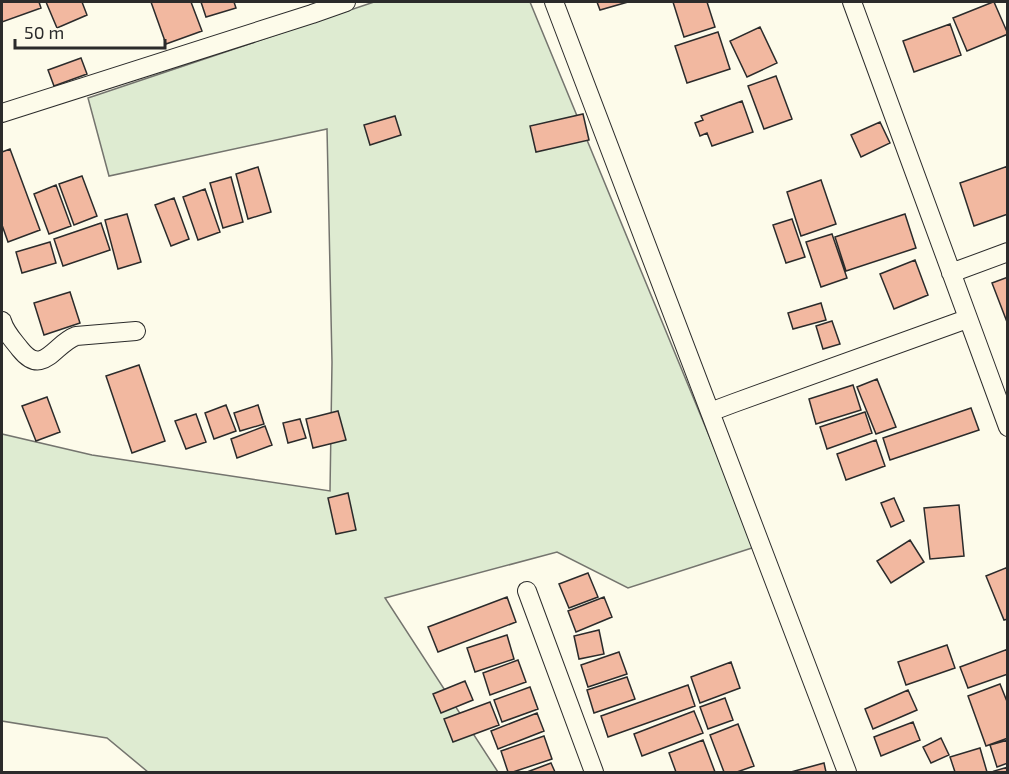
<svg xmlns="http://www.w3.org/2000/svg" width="1009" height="774" font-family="'Exo 2',sans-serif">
  <rect width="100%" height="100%" fill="#fdfbea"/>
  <!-- green -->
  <path fill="#deebd1" stroke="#74746e" stroke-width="1.5" d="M 374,2 L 530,2 L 755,547 L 628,588 L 557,552 L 385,598 L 498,772 L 148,772 L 107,738 L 2,721 L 2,434 L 92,455 L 330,491 L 332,362 L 327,129 L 109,176 L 88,98 Z"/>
  <!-- building -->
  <path fill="#f2b8a0" stroke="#2b2b2b" stroke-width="1.5" d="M 2,2 L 39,2 L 41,8 L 2,22 Z
    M 46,2 L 82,2 L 87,15 L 57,28 Z
    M 151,2 L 191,2 L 202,31 L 166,44 Z
    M 201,2 L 234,2 L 236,8 L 206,17 Z
    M 597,2 L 628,2 L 600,10 Z
    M 673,2 L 707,2 L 715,27 L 684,37 Z
    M 993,2 L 994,2 L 1008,34 L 967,51 L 953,18 Z
    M 950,24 L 961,55 L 914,72 L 903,41 Z
    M 760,27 L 777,63 L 747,77 L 730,41 Z
    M 718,32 L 730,69 L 687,83 L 675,46 Z
    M 81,58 L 87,74 L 54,86 L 48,70 Z
    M 776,76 L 792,119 L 764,129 L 748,86 Z
    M 742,101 L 753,132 L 712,146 L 707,133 L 700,136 L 695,123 L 703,120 L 701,116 Z
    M 583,114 L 589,140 L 536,152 L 530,126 Z
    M 395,116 L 401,135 L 370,145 L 364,125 Z
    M 880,122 L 890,143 L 861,157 L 851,135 Z
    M 10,149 L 40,230 L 8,242 L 2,225 L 2,152 Z
    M 1008,166 L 1008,214 L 974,226 L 960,183 Z
    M 258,167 L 271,212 L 248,219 L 236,174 Z
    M 82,176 L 97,216 L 74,225 L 59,184 Z
    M 231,177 L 243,222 L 223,228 L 210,183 Z
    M 821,180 L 836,224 L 801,236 L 787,192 Z
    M 56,185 L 71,226 L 49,234 L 34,194 Z
    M 205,189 L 220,232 L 198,240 L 183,197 Z
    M 174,198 L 189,239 L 171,246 L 155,205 Z
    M 127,214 L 141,262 L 118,269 L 105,220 Z
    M 905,214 L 916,248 L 846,271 L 835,237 Z
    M 792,219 L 805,257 L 786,263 L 773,225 Z
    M 101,223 L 110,250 L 63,266 L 54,239 Z
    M 832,234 L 847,278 L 821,287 L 806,242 Z
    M 50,242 L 56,263 L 22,273 L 16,252 Z
    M 915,260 L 928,295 L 894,309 L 880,274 Z
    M 1008,277 L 1008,322 L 1007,322 L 992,283 Z
    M 70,292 L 80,323 L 44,335 L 34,303 Z
    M 821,303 L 826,320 L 793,329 L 788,313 Z
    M 832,321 L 840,344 L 823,349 L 816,326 Z
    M 139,365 L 165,441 L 132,453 L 106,376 Z
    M 877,379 L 896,427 L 876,434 L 857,387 Z
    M 853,385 L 861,410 L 816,424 L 809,399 Z
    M 47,397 L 60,432 L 36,441 L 22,406 Z
    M 226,405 L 236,431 L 214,439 L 205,413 Z
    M 258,405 L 264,424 L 240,431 L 234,413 Z
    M 971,408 L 979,430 L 890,460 L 883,438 Z
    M 338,411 L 346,440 L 313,448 L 306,419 Z
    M 865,412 L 872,433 L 827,449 L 820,427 Z
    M 196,414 L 206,442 L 186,449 L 175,421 Z
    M 300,419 L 306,438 L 288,443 L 283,423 Z
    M 265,426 L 272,445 L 237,458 L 231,439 Z
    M 876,440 L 885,466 L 846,480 L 837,454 Z
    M 348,493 L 356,530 L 336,534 L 328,498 Z
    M 894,498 L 904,521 L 891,527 L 881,503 Z
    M 959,505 L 964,556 L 930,559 L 924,508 Z
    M 910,540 L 924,562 L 891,583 L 877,561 Z
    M 1008,567 L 1008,619 L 1004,620 L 986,576 Z
    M 588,573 L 598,597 L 569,608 L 559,584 Z
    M 507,597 L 516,622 L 438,652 L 428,627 Z
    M 604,597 L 612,617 L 576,632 L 568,611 Z
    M 599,630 L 604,654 L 579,659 L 574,636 Z
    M 507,635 L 514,659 L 475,672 L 467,648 Z
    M 947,645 L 955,668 L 906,685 L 898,662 Z
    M 1008,649 L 1008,674 L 968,688 L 960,667 Z
    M 619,652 L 627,674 L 588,687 L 581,665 Z
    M 518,660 L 526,682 L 490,695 L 483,673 Z
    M 731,662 L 740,688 L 700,703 L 691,677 Z
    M 627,677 L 635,699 L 594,713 L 587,690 Z
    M 465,681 L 473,700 L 441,713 L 433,694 Z
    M 1000,684 L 1008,704 L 1008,738 L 986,746 L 968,696 Z
    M 688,685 L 695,706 L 608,737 L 601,716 Z
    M 530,687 L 538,709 L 502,722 L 494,700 Z
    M 908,690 L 917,710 L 873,729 L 865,709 Z
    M 725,698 L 733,720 L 708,729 L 700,707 Z
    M 490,702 L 499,725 L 453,742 L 444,719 Z
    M 694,711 L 703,733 L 642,756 L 634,734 Z
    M 537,713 L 544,731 L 498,749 L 491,731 Z
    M 913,722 L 920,740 L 881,756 L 874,737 Z
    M 738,724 L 754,766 L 737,772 L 724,772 L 710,735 Z
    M 544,736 L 552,759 L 513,772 L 508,772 L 501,751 Z
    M 941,738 L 949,755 L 931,763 L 923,747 Z
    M 703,740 L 715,772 L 676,772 L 669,753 Z
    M 1008,740 L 1008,763 L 997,767 L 990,745 Z
    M 980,748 L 987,772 L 955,772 L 950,757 Z
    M 551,763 L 555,772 L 527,772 Z
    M 824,763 L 826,772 L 791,772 Z
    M 1008,767 L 1008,772 L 995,772 L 994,771 Z"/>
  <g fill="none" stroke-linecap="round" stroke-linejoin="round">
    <!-- street casing -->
    <g stroke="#2b2b2b" stroke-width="20">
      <path id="street" d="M 554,2 L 847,772
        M 852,2 L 1008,427
        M 2,113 L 312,14 L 346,2
        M 951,273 L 1008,252
        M 2,321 C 5,332 13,340 20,349 C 43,378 54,344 76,336 L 136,331
        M 710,412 L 734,403 L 967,319
        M 527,591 L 594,772"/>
    </g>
    <!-- street -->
    <use href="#street" stroke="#fdfbea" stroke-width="18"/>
  </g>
  <!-- border -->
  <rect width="1009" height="774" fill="none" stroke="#2b2b2b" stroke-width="6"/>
  <!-- scale -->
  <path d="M15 39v9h150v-9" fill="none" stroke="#2b2b2b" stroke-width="3"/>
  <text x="24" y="39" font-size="18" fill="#2b2b2b" stroke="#fdfbea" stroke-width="4.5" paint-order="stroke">50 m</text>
</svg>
